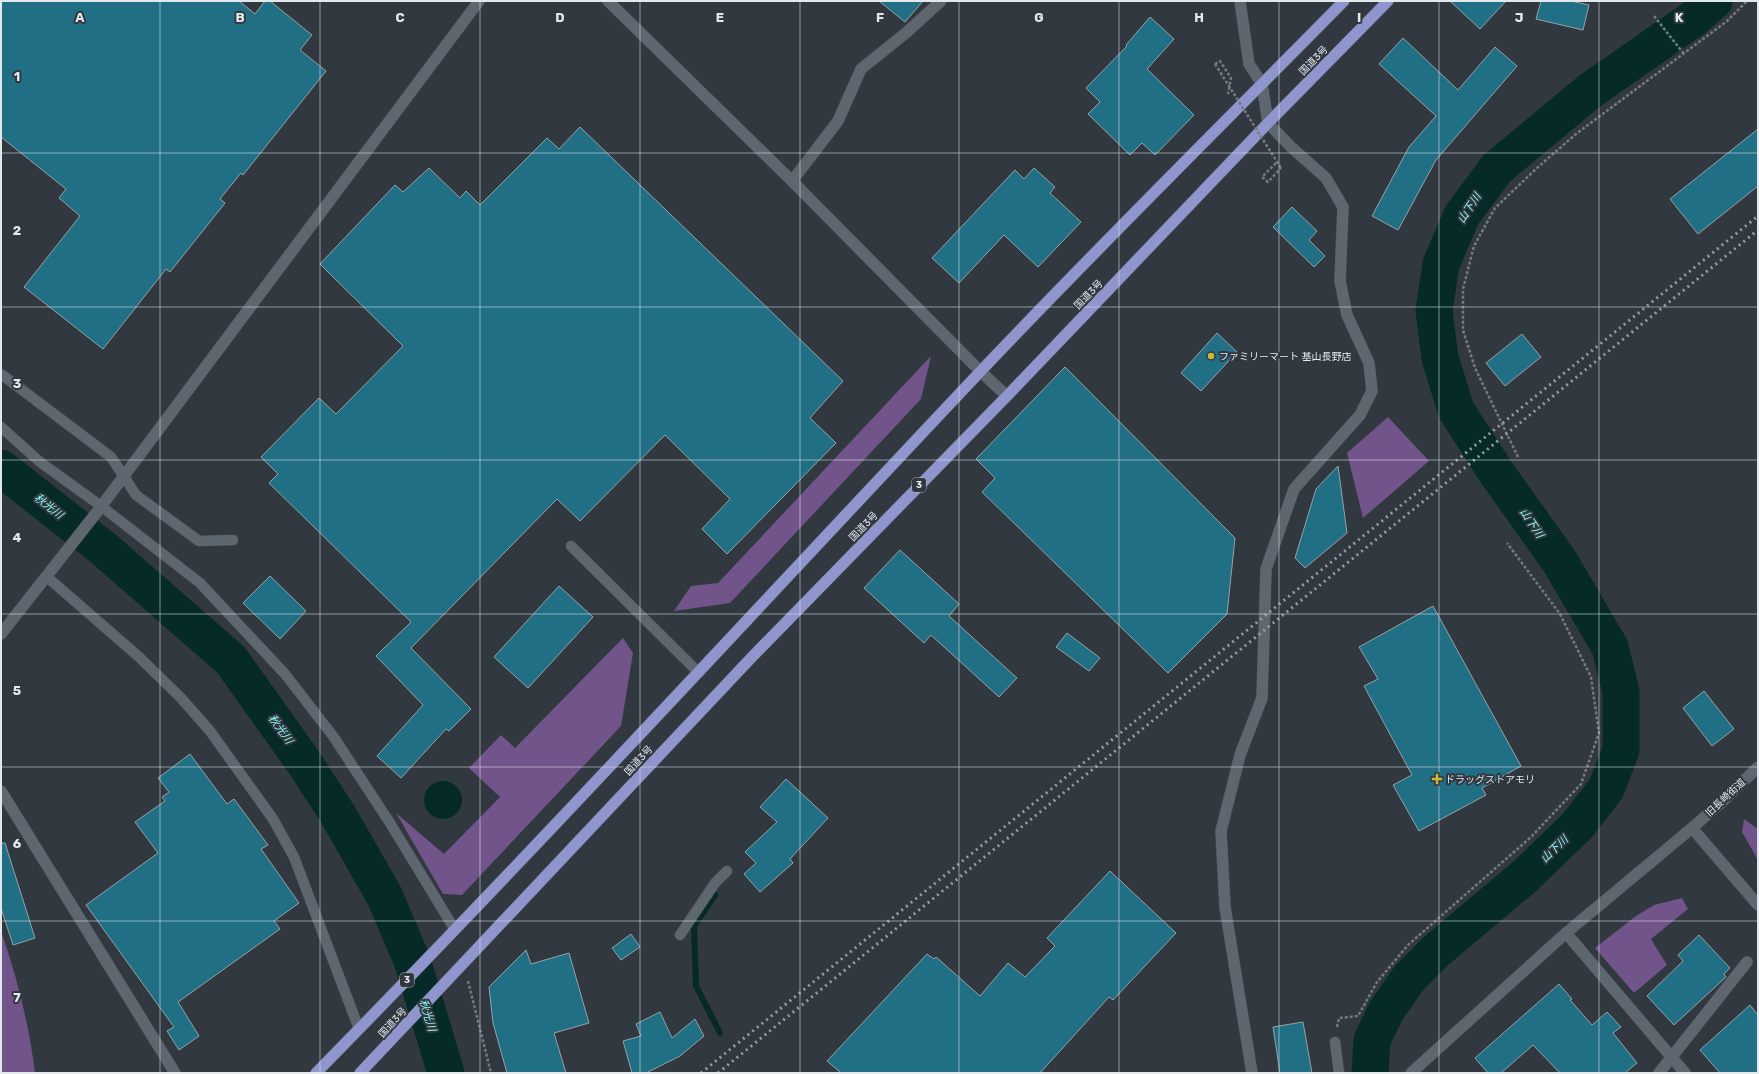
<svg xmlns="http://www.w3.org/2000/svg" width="1759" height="1074" font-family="Rubik,'Noto Sans JP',sans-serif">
  <rect width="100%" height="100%" fill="#313840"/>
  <!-- green -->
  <path fill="#715489" d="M 931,356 L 921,399 L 730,603 L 674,611 L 691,586 L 718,583 Z
    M 1388,417 L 1429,461 L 1363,518 L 1347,453 Z
    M 623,638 L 633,653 L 621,726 L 462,895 L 443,894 L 396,813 L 444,854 L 500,797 L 469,768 L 501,735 L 515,748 Z
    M 1744,819 L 1758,829 L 1758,860 L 1742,832 Z
    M 1682,898 L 1688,909 L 1651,939 L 1667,965 L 1634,993 L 1595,948 L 1636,916 L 1654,905 Z
    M 1,931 C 17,977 29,1024 35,1073 L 1,1073 Z"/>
  <!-- water -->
  <path fill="#062a28" d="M424 800a19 19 0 1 1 38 0a19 19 0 1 1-38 0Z"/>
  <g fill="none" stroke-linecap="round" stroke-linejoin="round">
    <!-- stream -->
    <path stroke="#062a28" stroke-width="6" d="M 715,895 L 694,926 L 696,986 L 720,1033"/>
    <!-- river -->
    <path stroke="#062a28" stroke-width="37" d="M 1,468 L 104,549 L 231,660 L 303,761 L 337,813 L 384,895 L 413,963 L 446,1073
      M 1370,1073 L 1372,1040 L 1386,1011 L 1409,978 L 1436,951 L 1524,877 L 1577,826 L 1606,789 L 1621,750 L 1621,692 L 1610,647 L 1560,562 L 1496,472 L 1456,410 L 1440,358 L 1434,311 L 1441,264 L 1462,215 L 1497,168 L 1591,90 L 1693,19 L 1714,1"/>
  </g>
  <!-- building -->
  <path fill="#216f84" stroke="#95a3a7" d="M 1,1 L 239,1 L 255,14 L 265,1 L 270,1 L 312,35 L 300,50 L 326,71 L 243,175 L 241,173 L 220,199 L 225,203 L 170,272 L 166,269 L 103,349 L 24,287 L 80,216 L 59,198 L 66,189 L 1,137 Z
    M 879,1 L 923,1 L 905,22 Z
    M 1450,1 L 1506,1 L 1480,29 Z
    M 1541,1 L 1571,1 L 1589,5 L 1583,30 L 1536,19 Z
    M 1150,17 L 1174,39 L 1147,69 L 1194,115 L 1155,155 L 1142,143 L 1130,155 L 1088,114 L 1100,102 L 1086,88 L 1127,46 L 1126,45 Z
    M 1403,38 L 1458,90 L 1495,47 L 1517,66 L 1436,160 L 1398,230 L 1372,216 L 1409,147 L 1436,116 L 1379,64 Z
    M 580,127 L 843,381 L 810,418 L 836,443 L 727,554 L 702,529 L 730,499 L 665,435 L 580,521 L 557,499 L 411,648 L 471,709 L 449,731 L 446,729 L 401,778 L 377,756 L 423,705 L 376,656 L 411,622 L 269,483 L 278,474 L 261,457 L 319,398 L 336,414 L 403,346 L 320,264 L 395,185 L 403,192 L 429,168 L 460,198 L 466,191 L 480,205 L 547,138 L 559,149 Z
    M 1758,129 L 1758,186 L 1698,234 L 1670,199 Z
    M 1034,168 L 1055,187 L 1050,193 L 1081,222 L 1038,267 L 1004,235 L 959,283 L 932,258 L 1015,170 L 1024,179 Z
    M 1292,207 L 1317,231 L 1309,240 L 1325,256 L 1314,267 L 1273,227 Z
    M 1217,333 L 1237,352 L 1201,391 L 1181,373 Z
    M 1522,334 L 1541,357 L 1505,386 L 1486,363 Z
    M 1065,367 L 1235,538 L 1227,614 L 1168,673 L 982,492 L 995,478 L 976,459 Z
    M 1338,466 L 1347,533 L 1305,568 L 1295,558 L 1316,489 Z
    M 900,550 L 959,604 L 949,616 L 1017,678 L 999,697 L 931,635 L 924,643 L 864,588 Z
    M 270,576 L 306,611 L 280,639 L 243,603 Z
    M 559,586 L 593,617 L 528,688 L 494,657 Z
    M 1433,606 L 1521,766 L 1482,788 L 1486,795 L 1419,831 L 1393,785 L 1412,775 L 1364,686 L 1378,679 L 1359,647 Z
    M 1067,633 L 1100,658 L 1089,671 L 1056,647 Z
    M 1704,691 L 1734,729 L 1712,746 L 1683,708 Z
    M 190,754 L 227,804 L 234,799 L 268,845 L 261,849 L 299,903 L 274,921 L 280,929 L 178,1002 L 199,1036 L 179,1050 L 167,1031 L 174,1027 L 86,905 L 158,853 L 135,822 L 165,801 L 162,797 L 169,792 L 158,778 Z
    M 786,779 L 828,818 L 790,859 L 793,863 L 760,892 L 744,874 L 756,863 L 745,852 L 777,822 L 760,807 Z
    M 1,843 L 5,843 L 35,938 L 13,945 L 1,908 Z
    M 1110,871 L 1176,933 L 1113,1000 L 1109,997 L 1040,1073 L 841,1073 L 827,1061 L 927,954 L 934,959 L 936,957 L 980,996 L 1008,963 L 1025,977 L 1055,946 L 1047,938 Z
    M 631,934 L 640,947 L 621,960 L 612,948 Z
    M 1699,935 L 1730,968 L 1724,974 L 1726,977 L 1674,1025 L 1647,996 L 1683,961 L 1678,955 Z
    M 526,950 L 531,964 L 569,953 L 589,1023 L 554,1033 L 566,1073 L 507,1073 L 493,1023 L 489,987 Z
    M 1559,984 L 1572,999 L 1570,1000 L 1592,1025 L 1607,1012 L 1621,1027 L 1613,1033 L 1637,1063 L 1625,1073 L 1560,1073 L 1533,1045 L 1501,1073 L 1488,1073 L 1475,1058 Z
    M 1750,1005 L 1758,1015 L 1758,1073 L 1720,1073 L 1700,1050 Z
    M 660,1012 L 672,1038 L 695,1019 L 704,1036 L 680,1056 L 646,1073 L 632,1073 L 623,1041 L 641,1036 L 636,1024 Z
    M 1303,1022 L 1312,1073 L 1280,1073 L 1273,1027 Z"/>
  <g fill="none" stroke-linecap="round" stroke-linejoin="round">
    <!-- service casing -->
    <g stroke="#4e545a" stroke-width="11">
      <path id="service" d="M 1,374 L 111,457 L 136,495 L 199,541 L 233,540
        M 1,427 L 40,462 L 101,506 L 200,583 L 285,674 L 333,736 L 390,823 L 455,930
        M 571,546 L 699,673
        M 47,577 L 138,656 L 181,698 L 210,731 L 273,819 L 294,857 L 359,1029
        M 680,935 L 715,883 L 727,871
        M 1335,1042 L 1339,1073"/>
    </g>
    <!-- minor casing -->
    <g stroke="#4e545a" stroke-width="12">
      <path id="minor" d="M 1240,1 L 1249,64 L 1262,84 L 1268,123
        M 792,181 L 838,121 L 861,69 L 907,32 L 941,1
        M 1,791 L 175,1073
        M 1692,828 L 1723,801 L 1758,767
        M 1566,933 L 1685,1073
        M 1659,1073 L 1747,962"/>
    </g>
    <!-- tertiary casing -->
    <g stroke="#4e545a" stroke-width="12">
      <path id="tertiary" d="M 608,1 L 792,181 L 980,371 L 1007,396
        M 1,634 L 97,512 L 479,1
        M 1252,1073 L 1225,907 L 1221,831 L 1240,755 L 1262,698 L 1266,569 L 1294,489 L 1360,415 L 1372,391 L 1369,363 L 1347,315 L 1340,281 L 1343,207 L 1326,178 L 1291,147 L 1268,123
        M 1411,1073 L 1566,933 L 1692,828 L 1758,905"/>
    </g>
    <!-- trunk casing -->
    <g stroke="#4e545a" stroke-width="12">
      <path id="trunk" d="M 316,1073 C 541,844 758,607 978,374 C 1098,247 1222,125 1344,1
        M 360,1073 L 752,657 L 1007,396 L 1268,123 L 1388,1"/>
    </g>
    <!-- path -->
    <path stroke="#747a81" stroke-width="2.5" stroke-dasharray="3 2" stroke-linecap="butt" d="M 1654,16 L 1684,54
      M 1215,64 L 1220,61 L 1231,78 L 1228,94
      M 1276,163 L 1262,177 L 1268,182 L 1281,168
      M 1518,457 L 1475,368 L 1463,330 L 1463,289 L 1474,246 L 1495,208 L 1537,168 L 1576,134 L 1727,21 L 1747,1
      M 468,981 L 491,1073
      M 1337,1027 L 1339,1018 L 1358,1016 L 1377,982 L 1408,945 L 1531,837 L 1581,784 L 1599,733 L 1591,677 L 1560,614 L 1507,543"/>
    <!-- service -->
    <use href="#service" stroke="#5e6770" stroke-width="10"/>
    <!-- minor -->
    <use href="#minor" stroke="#5e6770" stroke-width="11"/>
    <!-- tertiary -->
    <use href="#tertiary" stroke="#5e6770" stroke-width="11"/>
    <!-- trunk -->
    <use href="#trunk" stroke="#8f96cd" stroke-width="11"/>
    <!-- rail -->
    <path stroke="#989da4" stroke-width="3" stroke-dasharray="2 4" stroke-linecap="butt" d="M 701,1073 L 1758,216
      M 718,1073 L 1758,230"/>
    <!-- path-bridge -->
    <path stroke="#747a81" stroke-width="2.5" stroke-dasharray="3 2" stroke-linecap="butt" d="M 1215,64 L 1281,168"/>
  </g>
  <!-- grid -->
  <path fill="none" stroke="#e3e8ed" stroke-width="1" stroke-opacity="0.55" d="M 160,1 L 160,1073M 320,1 L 320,1073M 480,1 L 480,1073M 640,1 L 640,1073M 800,1 L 800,1073M 959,1 L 959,1073M 1119,1 L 1119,1073M 1279,1 L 1279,1073M 1439,1 L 1439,1073M 1599,1 L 1599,1073M 1,153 L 1758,153M 1,307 L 1758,307M 1,460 L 1758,460M 1,614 L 1758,614M 1,767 L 1758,767M 1,921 L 1758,921"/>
  <!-- markers -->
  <g fill="#cdb938" stroke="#313840" stroke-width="1.5">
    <circle cx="1211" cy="356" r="4"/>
    <path d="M1435 773h4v4h4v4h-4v4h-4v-4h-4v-4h4z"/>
  </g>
  <g text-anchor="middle" stroke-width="4" stroke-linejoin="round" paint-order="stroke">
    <!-- shield labels -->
    <g fill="#313840" stroke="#aeb3b9" stroke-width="1">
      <rect x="912" y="478" width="14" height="14" rx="3"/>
      <rect x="400" y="973" width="14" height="14" rx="3"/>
    </g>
    <g font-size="9" font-weight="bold" fill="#e3e8ed">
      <text x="919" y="488">3</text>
      <text x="407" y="983">3</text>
    </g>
    <!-- street labels -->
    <g font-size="10" fill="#e3e8ed" stroke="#313840">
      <text transform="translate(1313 60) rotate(-46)" y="4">国道3号</text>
      <text transform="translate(1088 294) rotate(-46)" y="4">国道3号</text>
      <text transform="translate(863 526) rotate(-46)" y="4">国道3号</text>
      <text transform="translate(638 760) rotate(-47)" y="4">国道3号</text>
      <text transform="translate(1725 797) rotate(-43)" y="4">旧長崎街道</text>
      <text transform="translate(392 1022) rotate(-47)" y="4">国道3号</text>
    </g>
    <!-- poi labels -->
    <g font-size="10" fill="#e3e8ed" stroke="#313840" text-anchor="start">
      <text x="1219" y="360">ファミリーマート 基山長野店</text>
      <text x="1445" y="783">ドラッグストアモリ</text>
    </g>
    <!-- water labels -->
    <g font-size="11" font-style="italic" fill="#8bfbf3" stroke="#313840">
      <text transform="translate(1469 208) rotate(-57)" y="4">山下川</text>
      <text transform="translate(49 506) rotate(38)" y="4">秋光川</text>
      <text transform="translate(1532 523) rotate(56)" y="4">山下川</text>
      <text transform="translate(281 729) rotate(54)" y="4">秋光川</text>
      <text transform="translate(1554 849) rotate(-44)" y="4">山下川</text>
      <text transform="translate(428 1015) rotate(73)" y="4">秋光川</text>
    </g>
  </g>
  <g font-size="13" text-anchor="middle" font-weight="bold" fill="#e3e8ed" stroke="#313840" stroke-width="4" stroke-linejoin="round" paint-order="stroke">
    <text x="80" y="22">A</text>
    <text x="240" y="22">B</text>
    <text x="400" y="22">C</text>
    <text x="560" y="22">D</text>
    <text x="720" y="22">E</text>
    <text x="880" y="22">F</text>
    <text x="1039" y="22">G</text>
    <text x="1199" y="22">H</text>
    <text x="1359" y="22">I</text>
    <text x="1519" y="22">J</text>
    <text x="1679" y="22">K</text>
    <text x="17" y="81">1</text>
    <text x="17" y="235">2</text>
    <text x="17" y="388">3</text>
    <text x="17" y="542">4</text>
    <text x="17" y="695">5</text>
    <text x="17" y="848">6</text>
    <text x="17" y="1002">7</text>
  </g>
  <!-- border -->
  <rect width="1759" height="1074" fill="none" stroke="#e3e8ed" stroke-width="4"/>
</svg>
